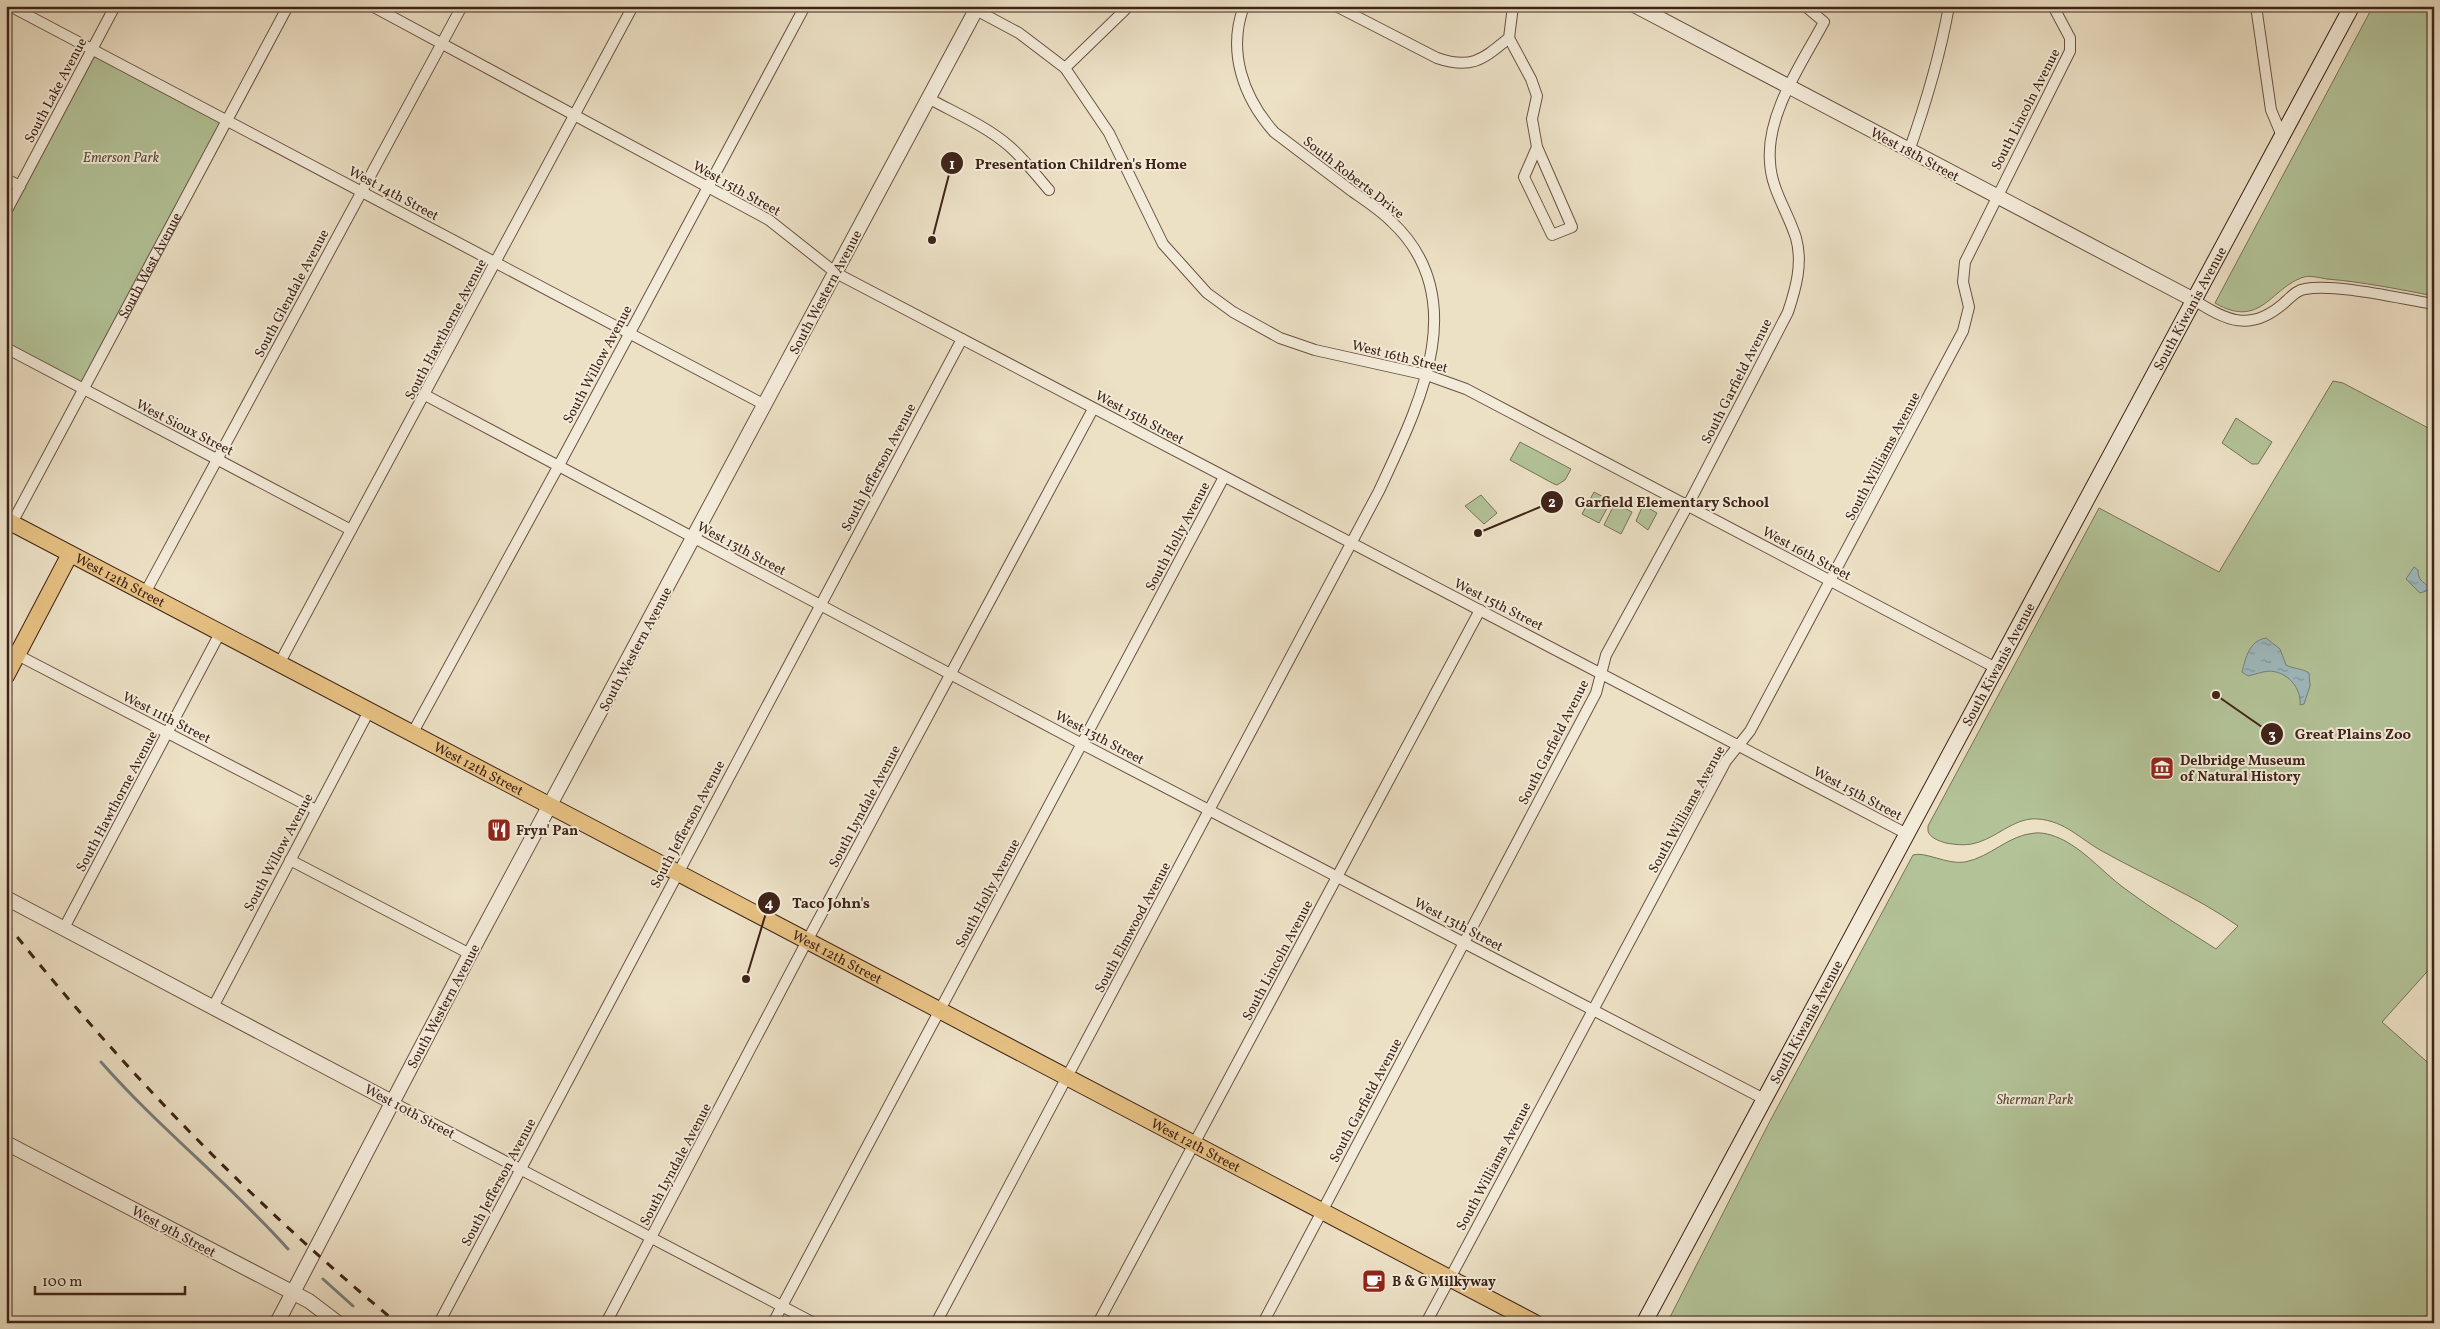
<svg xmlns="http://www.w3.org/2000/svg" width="2440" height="1329" font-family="Vollkorn,serif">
  <defs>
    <pattern id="water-ripples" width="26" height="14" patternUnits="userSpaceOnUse" patternTransform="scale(1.25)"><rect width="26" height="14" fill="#9dbabe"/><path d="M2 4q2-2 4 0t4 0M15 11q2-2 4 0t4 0" fill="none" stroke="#819799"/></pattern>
  </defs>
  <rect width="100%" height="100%" fill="#ece0c5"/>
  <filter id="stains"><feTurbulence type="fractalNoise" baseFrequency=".004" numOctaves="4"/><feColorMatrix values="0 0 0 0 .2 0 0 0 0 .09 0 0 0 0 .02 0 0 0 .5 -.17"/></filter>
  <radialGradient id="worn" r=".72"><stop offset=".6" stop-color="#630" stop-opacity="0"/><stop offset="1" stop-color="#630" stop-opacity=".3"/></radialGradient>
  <!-- park -->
  <path fill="#b3c398" stroke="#787358" d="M 2373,6 L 2434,6 L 2434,296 C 2398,289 2363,282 2327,279 C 2320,278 2310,275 2304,277 C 2271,287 2261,330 2215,303 Z
    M 92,50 L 227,120 L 83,389 L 6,348 L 6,211 Z
    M 2333,381 L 2343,383 L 2434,431 L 2434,964 L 2382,1022 L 2434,1068 L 2434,1323 L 1667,1323 L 1770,1121 L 1913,855 C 1925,851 1947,865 1965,862 C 1991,857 2008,835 2035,833 C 2046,832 2058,837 2067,842 C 2088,854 2105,874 2124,888 C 2153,910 2185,929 2216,949 L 2238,926 C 2196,896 2146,876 2102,851 C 2080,839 2065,821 2038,819 C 2016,817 2000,835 1979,842 C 1968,846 1957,845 1946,843 C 1939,841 1930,838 1928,831 L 1928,826 L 2099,508 L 2219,572 Z
    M 2236,418 L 2272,442 L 2258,464 L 2252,464 L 2222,443 Z
    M 1520,442 L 1571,469 L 1565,480 L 1557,485 L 1554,484 L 1510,460 Z
    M 1594,492 L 1611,501 L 1599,523 L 1582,514 Z
    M 1481,495 L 1497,513 L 1484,524 L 1465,506 Z
    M 1615,503 L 1632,512 L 1621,534 L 1604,525 Z
    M 1643,505 L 1657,513 L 1648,530 L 1636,521 Z"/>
  <!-- water -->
  <path fill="url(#water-ripples)" stroke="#777e7c" d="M 2414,567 L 2418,570 C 2418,580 2422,581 2429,587 L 2429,590 L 2420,593 L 2406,579 Z
    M 2266,638 L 2280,649 L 2286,665 C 2293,669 2302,668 2309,673 L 2310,686 L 2304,704 L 2300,705 C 2302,686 2283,667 2263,672 C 2258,673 2253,675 2248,676 L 2242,672 C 2246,657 2249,641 2266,638 Z"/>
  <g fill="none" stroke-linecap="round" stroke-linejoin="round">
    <!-- stream -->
    <path stroke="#777e7c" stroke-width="3" d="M 101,1062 C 159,1128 229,1183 288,1249
      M 323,1279 L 353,1306"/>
    <!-- minor casing -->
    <g stroke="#6a5243" stroke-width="12">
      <g id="minor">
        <path d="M 10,6 L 765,405"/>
        <path d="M 372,6 L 769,220 L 836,273 L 1907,834"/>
        <path d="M 1336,6 L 1437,58 C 1472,70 1483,59 1509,38 L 1513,6"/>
        <path d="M 2256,6 L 2271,110 L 2282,136"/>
        <path d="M 976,10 L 1019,33 L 1065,68 L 1109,133 L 1163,244 L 1207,293 L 1233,312 L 1280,338 L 1315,350 L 1427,375 L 1466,389 L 1996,668"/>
        <path d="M 1656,17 L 1661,6"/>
        <path d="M 1509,38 L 1531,79 L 1537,96 L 1532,119 L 1537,147 L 1572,227 L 1552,235 L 1524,177 L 1537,147"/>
        <path d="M 1065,68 L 1129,6"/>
        <path d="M 928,98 C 955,113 986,126 1009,146 C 1024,159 1036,175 1049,190"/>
        <path d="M 1909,151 C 1926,103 1940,56 1949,6"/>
        <path d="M 6,179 L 20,186"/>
        <path d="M 6,212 L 115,6"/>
        <path d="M 2194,300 C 2227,321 2250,332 2283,304 C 2290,298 2296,290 2305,289 C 2336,283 2401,299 2434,304"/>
        <path d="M 6,348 L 351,530"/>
        <path d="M 425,395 L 1082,744 L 1764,1099"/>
        <path id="s1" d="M 12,523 L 288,6"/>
        <path d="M 145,593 L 462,6"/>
        <path d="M 6,649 L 316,810"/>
        <path d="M 279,664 L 633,6"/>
        <path d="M 412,734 L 558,467 L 805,6"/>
        <path d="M 290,860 L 470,954"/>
        <path d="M 64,928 L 220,633"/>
        <path d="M 213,1007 L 369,711"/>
        <path d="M 392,1102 L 814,1323"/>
        <path d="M 439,1323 L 962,339"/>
        <path d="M 606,1323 L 807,941 L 1093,409"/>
        <path d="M 773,1323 L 1224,477"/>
        <path d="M 936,1323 L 1379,491 C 1418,407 1474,299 1392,222 C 1380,210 1366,201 1353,192 C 1327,172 1300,152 1274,132 C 1243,97 1227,51 1244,6"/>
        <path d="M 1098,1323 L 1480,610"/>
        <path d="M 1263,1323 L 1596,693 L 1606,655 L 1688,505 L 1788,312 C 1796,288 1803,263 1796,238 C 1788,212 1771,189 1770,162 C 1766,114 1802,63 1824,22 L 1805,6"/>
        <path d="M 1426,1323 L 1726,761 L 1750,731 L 1963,331 L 1969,307 L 1963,282 L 1965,262 L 2070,51 L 2070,38 L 2053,6"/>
      </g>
    </g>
    <!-- tertiary casing -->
    <g stroke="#6a5243" stroke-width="16">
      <path id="tertiary" d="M 1636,6 L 2194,300
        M 6,898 L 392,1102
        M 6,1143 L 309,1301 L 338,1323
        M 277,1323 L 470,954 L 978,6"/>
    </g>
    <!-- secondary casing -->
    <g stroke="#3e2318" stroke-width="17">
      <g id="secondary">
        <path id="s2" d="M 1644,1323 L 2352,6"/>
      </g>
    </g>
    <!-- primary casing -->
    <g stroke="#3e2318" stroke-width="18">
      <g id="primary">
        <path id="s3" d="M 6,520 L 1535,1323"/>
        <path d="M 6,676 L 70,554"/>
      </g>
    </g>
    <!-- minor -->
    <use href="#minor" stroke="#f3ebd9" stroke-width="10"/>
    <!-- tertiary -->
    <use href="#tertiary" stroke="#f3ebd9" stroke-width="14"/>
    <!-- secondary -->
    <use href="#secondary" stroke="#f3ebd9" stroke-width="15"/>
    <!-- primary -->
    <use href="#primary" stroke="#e6c082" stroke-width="16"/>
    <!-- rail -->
    <path stroke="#3e2318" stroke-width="3" stroke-dasharray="9 9" stroke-linecap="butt" d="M 6,923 C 122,1069 253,1204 397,1323"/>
  </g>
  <!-- icons -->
  <defs>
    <g id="museum-square" transform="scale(1.25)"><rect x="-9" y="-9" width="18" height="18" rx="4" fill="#8f2418" stroke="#f3ebd9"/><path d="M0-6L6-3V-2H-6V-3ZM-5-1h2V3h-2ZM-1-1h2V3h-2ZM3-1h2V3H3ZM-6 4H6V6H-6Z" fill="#fff"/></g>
    <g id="restaurant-square" transform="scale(1.25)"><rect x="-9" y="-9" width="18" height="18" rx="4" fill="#8f2418" stroke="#f3ebd9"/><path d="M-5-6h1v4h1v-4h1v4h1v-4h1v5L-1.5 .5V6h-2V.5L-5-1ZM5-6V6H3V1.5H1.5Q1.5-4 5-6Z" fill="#fff"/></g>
    <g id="cafe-square" transform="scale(1.25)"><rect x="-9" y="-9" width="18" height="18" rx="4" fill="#8f2418" stroke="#f3ebd9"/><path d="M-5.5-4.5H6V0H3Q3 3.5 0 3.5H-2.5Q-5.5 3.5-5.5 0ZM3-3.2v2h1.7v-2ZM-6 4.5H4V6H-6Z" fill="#fff"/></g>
  </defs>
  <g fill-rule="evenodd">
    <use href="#museum-square" x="2162" y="768"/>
    <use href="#restaurant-square" x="499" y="830"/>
    <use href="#cafe-square" x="1374" y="1281"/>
  </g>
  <g text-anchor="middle" stroke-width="4" stroke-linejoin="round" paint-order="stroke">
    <!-- street labels -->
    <g font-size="14" fill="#3e2318" stroke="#f3ebd9">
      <text transform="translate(55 90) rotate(-62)" y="5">South Lake Avenue</text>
      <text transform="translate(2025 109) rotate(-63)" y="5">South Lincoln Avenue</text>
      <text transform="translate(1915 154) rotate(28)" y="5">West 18th Street</text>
      <text transform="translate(1354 177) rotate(38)" y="5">South Roberts Drive</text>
      <text transform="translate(737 188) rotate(29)" y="5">West 15th Street</text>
      <text transform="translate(394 193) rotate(28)" y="5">West 14th Street</text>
      <text dy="5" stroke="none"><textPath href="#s1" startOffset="292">South West Avenue</textPath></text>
      <text transform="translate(825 292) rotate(-62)" y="5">South Western Avenue</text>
      <text transform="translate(291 293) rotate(-62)" y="5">South Glendale Avenue</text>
      <text dy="5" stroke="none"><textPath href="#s2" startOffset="1152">South Kiwanis Avenue</textPath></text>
      <text transform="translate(445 329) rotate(-62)" y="5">South Hawthorne Avenue</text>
      <text transform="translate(1400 356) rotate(14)" y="5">West 16th Street</text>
      <text transform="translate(597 364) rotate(-62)" y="5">South Willow Avenue</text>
      <text transform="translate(1736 381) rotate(-63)" y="5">South Garfield Avenue</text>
      <text transform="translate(1140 417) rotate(28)" y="5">West 15th Street</text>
      <text transform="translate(185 427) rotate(27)" y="5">West Sioux Street</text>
      <text transform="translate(1882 456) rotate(-62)" y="5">South Williams Avenue</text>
      <text transform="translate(878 467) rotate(-62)" y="5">South Jefferson Avenue</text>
      <text transform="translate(1177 536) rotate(-62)" y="5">South Holly Avenue</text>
      <text transform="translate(742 548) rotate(28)" y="5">West 13th Street</text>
      <text transform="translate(1807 553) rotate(28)" y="5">West 16th Street</text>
      <text dy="5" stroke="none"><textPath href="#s3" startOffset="129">West 12th Street</textPath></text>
      <text transform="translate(1499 604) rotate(27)" y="5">West 15th Street</text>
      <text transform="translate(635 649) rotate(-62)" y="5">South Western Avenue</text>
      <text dy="5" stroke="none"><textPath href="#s2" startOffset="748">South Kiwanis Avenue</textPath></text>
      <text transform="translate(167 717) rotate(27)" y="5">West 11th Street</text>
      <text transform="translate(1100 737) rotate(28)" y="5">West 13th Street</text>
      <text transform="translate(1553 742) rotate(-63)" y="5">South Garfield Avenue</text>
      <text dy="5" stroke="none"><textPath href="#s3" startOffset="534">West 12th Street</textPath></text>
      <text transform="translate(1858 793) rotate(28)" y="5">West 15th Street</text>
      <text transform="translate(116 801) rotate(-62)" y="5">South Hawthorne Avenue</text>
      <text transform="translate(864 806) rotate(-62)" y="5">South Lyndale Avenue</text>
      <text transform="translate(1686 809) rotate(-61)" y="5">South Williams Avenue</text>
      <text transform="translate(687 824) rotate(-62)" y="5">South Jefferson Avenue</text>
      <text transform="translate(278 852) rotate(-62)" y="5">South Willow Avenue</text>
      <text transform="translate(987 893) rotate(-62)" y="5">South Holly Avenue</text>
      <text transform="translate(1459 924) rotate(28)" y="5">West 13th Street</text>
      <text transform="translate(1132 927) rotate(-62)" y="5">South Elmwood Avenue</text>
      <text dy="5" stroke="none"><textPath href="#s3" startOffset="939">West 12th Street</textPath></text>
      <text transform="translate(1277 960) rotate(-62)" y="5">South Lincoln Avenue</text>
      <text transform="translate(443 1006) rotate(-62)" y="5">South Western Avenue</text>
      <text dy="5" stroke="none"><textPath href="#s2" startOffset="342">South Kiwanis Avenue</textPath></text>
      <text transform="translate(1365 1100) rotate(-62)" y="5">South Garfield Avenue</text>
      <text transform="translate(410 1111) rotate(28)" y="5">West 10th Street</text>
      <text dy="5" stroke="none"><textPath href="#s3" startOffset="1344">West 12th Street</textPath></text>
      <text transform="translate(675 1164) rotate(-62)" y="5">South Lyndale Avenue</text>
      <text transform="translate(1493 1166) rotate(-62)" y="5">South Williams Avenue</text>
      <text transform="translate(498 1182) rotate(-62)" y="5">South Jefferson Avenue</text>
      <text transform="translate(174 1231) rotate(28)" y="5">West 9th Street</text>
    </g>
    <!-- park labels -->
    <g font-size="14" font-style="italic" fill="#5b4b38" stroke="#f3ebd9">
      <text x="121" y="162">Emerson Park</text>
      <text x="2035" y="1104">Sherman Park</text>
    </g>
    <!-- poi labels -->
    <g font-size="14" font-weight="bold" fill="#3e2318" stroke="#f3ebd9" text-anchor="start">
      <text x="2180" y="765">Delbridge Museum<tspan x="2180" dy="16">of Natural History</tspan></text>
      <text x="516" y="835">Fryn' Pan</text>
      <text x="1392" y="1286">B &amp; G Milkyway</text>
    </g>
  </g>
  <!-- callouts -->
  <path fill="none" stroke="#3e2318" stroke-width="2" d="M932 240L952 163M1478 533L1552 502M2216 695L2272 734M746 979L769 903"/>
  <g fill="#3e2318" stroke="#f3ebd9" stroke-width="2">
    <circle cx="932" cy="240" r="5"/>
    <circle cx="1478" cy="533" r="5"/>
    <circle cx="2216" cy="695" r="5"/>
    <circle cx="746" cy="979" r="5"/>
    <circle cx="952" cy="163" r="12"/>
    <circle cx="1552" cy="502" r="12"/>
    <circle cx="2272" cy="734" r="12"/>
    <circle cx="769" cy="903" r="12"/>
  </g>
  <g font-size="15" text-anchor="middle" font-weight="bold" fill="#fff">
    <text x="952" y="169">1</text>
    <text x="1552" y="507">2</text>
    <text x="2272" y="739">3</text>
    <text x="769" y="908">4</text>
  </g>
  <g font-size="15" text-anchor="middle" font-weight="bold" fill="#3e2318" stroke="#f3ebd9" stroke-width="4" stroke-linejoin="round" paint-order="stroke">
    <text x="1081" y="169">Presentation Children's Home</text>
    <text x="1672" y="507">Garfield Elementary School</text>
    <text x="2353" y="739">Great Plains Zoo</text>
    <text x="831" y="908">Taco John's</text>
  </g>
  <!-- margin -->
  <rect width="2440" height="1329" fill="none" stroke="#ece0c5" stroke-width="25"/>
  <rect x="8" y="8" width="2425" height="1314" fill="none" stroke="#3e2318" stroke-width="2.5"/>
  <rect x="12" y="12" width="2415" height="1304" fill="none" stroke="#3e2318"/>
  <!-- scale -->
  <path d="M35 1286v8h150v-8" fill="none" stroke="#3e2318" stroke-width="2.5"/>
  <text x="42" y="1286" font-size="15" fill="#3e2318" stroke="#f3ebd9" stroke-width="4" paint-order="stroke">100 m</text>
  <rect width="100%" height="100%" filter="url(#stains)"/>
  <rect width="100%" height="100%" fill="url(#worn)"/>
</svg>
